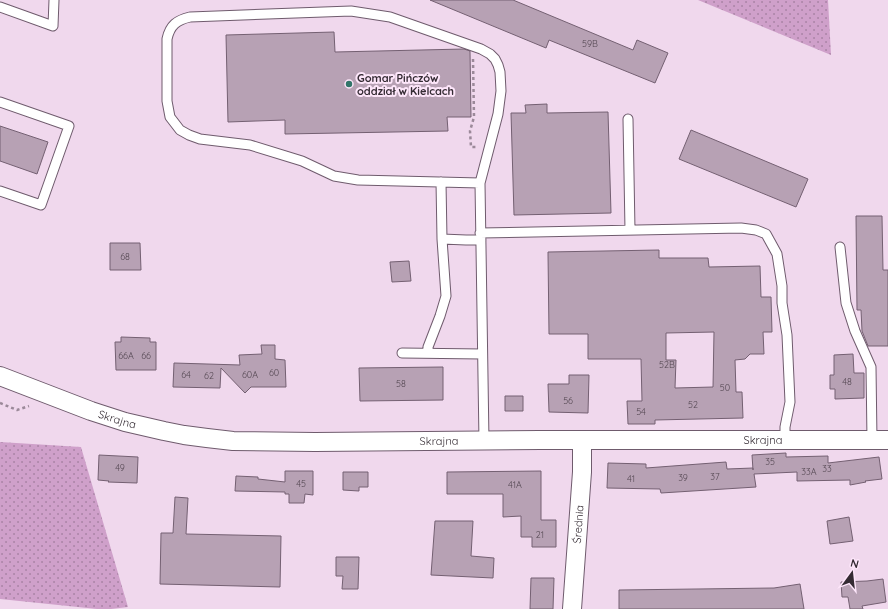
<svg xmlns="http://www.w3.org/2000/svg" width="888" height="609" font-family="Quicksand,sans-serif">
  <defs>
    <pattern id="grass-dots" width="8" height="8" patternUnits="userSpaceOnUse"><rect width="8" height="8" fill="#cfa0ca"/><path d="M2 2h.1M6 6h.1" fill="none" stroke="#a983a5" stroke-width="1.8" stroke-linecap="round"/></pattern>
  </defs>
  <rect width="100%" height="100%" fill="#f0d8ed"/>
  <!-- grass -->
  <path fill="url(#grass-dots)" d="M 698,0 L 828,0 L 831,55 Z
    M 0,442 L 81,447 L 128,607 L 111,609 L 97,609 L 0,599 Z"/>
  <!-- building -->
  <path fill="#b7a1b4" stroke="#746072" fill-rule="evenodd" d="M 430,0 L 513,0 L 633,50 L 637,40 L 668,53 L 655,83 L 549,40 L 546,48 Z
    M 334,32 L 335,52 L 464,49 L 470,51 L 471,117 L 447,117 L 448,131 L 285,134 L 285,120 L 228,122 L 226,35 Z
    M 547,104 L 547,113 L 608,112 L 611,213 L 514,215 L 511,113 L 526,113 L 525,105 Z
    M 0,126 L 48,142 L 37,174 L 0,161 Z
    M 691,130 L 808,179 L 796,207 L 679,159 Z
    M 856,216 L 882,216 L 883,270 L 888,270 L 888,346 L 868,346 L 862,331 L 861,310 L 857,310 Z
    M 110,243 L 140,243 L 141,270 L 110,270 Z
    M 659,250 L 659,258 L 708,258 L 709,267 L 760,266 L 761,297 L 771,297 L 772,332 L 763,332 L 764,354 L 750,354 L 745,359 L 735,360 L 736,392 L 742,392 L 743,418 L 655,420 L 655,424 L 628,424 L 627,401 L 642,401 L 641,359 L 588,359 L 588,334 L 549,334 L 548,252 ZM 714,332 L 713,387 L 675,388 L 676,360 L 666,360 L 666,333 Z
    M 409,261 L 411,281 L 392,282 L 390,262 Z
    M 121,337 L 150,338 L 150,342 L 156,342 L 156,370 L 116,370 L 115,342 L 121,342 Z
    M 261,345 L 275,345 L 275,359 L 285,360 L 286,387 L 251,387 L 245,393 L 221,368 L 220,388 L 173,387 L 174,363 L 240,365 L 239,355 L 262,354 Z
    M 853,354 L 854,373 L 864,373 L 864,398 L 835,399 L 835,389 L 830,389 L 830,375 L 834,375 L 834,355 Z
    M 443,367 L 443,400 L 360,401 L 359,368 Z
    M 569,375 L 589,375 L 588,413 L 549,412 L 548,384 L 569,384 Z
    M 505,396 L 523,396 L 523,411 L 505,411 Z
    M 786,453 L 786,457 L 828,456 L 828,463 L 879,457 L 882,479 L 865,481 L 866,482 L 850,485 L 850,480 L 797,481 L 797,472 L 754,474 L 756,487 L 661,493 L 660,489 L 607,488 L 608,463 L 646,464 L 646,468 L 726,462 L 727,469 L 753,468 L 753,470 L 752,455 Z
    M 99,455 L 138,457 L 137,483 L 108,482 L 109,481 L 98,480 Z
    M 285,471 L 313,471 L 313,495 L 305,494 L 304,503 L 289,503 L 289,494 L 285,494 L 285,492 L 235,491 L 236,476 L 258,477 L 258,479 L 285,482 Z
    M 541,471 L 541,520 L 556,520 L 556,547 L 532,547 L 532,537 L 521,537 L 521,516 L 503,517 L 503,494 L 447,494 L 447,472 Z
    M 343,472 L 368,472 L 368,487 L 359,487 L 359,491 L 343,490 Z
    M 175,497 L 188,498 L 186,534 L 281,536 L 280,587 L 160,584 L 161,533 L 173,533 Z
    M 849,517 L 853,541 L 830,544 L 827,521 Z
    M 435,521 L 473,521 L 471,556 L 494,558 L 493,578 L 431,575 Z
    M 336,557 L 359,557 L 358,589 L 342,589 L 343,576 L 336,576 Z
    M 531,578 L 554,578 L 553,609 L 530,609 Z
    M 883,579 L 886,602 L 862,606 L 863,609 L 850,609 L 848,597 L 842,597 L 841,582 L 867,581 Z
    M 800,584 L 804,609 L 619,609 L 619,590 L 774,588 Z"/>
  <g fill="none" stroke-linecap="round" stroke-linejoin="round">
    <!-- service casing -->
    <g stroke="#6f5b6d" stroke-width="11">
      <path id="service" d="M 0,7 L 53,26 L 54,0
        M 0,102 L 69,126 L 41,205 L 0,191
        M 628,119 L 630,230
        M 441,182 L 442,239 L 466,240 L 481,240
        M 480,183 L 358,180 L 334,176 L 302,161 L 250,145 L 200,139 L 189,135 L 180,130 L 170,117 L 167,101 L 167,39 C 170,25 177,20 190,17 L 351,11 L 390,17 L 481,49 L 490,54 L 495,59 L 498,65 L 500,72 L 501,91 L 498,114 L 480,183 L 484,441
        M 480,233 L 741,228 L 756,230 L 766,234 L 777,254 L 782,286 L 782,303 L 787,335 L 790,402 L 785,427 L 785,440
        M 840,247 L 846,303 L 855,331 L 871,367 L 872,440
        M 402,353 L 482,354
        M 428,353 L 428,347 L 440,316 L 446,296 L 442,239"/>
    </g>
    <!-- minor casing -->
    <g stroke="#6f5b6d" stroke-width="20">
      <g id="minor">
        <path id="s1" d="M 0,376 L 91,411 L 125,422 L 164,431 L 184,435 L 207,438 L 233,441 L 315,442 L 540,440 L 888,440"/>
        <path id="s2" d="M 572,609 L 582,472 L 582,440"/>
      </g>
    </g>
    <!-- path -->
    <path stroke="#9b8999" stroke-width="2.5" stroke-dasharray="3 3" stroke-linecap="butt" d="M 473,59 L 474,117 L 470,131 L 471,147 L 477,147
      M 0,403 L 17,410 L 29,406"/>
    <!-- service -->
    <use href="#service" stroke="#fff" stroke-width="9"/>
    <!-- minor -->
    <use href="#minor" stroke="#fff" stroke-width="18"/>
  </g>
  <!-- markers -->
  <circle fill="#317569" stroke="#fde6fa" stroke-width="1.5" cx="349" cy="84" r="4"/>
  <g text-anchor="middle" stroke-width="4" stroke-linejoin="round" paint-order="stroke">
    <!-- number labels -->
    <g font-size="9" fill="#554853">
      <text x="590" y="47">59B</text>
      <text x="125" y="260">68</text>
      <text x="126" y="359">66A</text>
      <text x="146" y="359">66</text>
      <text x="667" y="368">52B</text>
      <text x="274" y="376">60</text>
      <text x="186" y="378">64</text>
      <text x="250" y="378">60A</text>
      <text x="209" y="379">62</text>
      <text x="847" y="385">48</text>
      <text x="401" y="387">58</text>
      <text x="725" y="391">50</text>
      <text x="568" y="404">56</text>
      <text x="693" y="408">52</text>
      <text x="641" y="415">54</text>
      <text x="770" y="465">35</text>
      <text x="120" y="471">49</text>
      <text x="827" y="472">33</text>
      <text x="809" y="475">33A</text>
      <text x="715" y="480">37</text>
      <text x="683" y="481">39</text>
      <text x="631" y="482">41</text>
      <text x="301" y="487">45</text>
      <text x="515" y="488">41A</text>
      <text x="540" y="538">21</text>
    </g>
    <!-- poi labels -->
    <g font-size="11" font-weight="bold" fill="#342b33" stroke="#fde6fa" text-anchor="start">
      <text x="357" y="82">Gomar Pińczów<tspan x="357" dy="13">oddział w Kielcach</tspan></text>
    </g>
    <!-- street labels -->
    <g font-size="11" fill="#342b33" stroke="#fde6fa">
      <text dy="4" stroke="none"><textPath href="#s1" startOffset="125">Skrajna</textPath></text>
      <text dy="4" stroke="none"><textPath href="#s1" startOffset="773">Skrajna</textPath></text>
      <text dy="4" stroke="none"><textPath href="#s1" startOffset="449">Skrajna</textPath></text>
      <text dy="4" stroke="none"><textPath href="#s2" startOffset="85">Średnia</textPath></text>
    </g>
  </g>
  <!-- north arrow -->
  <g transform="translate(852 573) rotate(15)" stroke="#fde6fa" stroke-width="3" paint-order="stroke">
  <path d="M0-3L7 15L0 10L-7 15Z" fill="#342b33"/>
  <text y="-6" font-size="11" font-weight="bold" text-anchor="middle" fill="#342b33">N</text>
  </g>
</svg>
